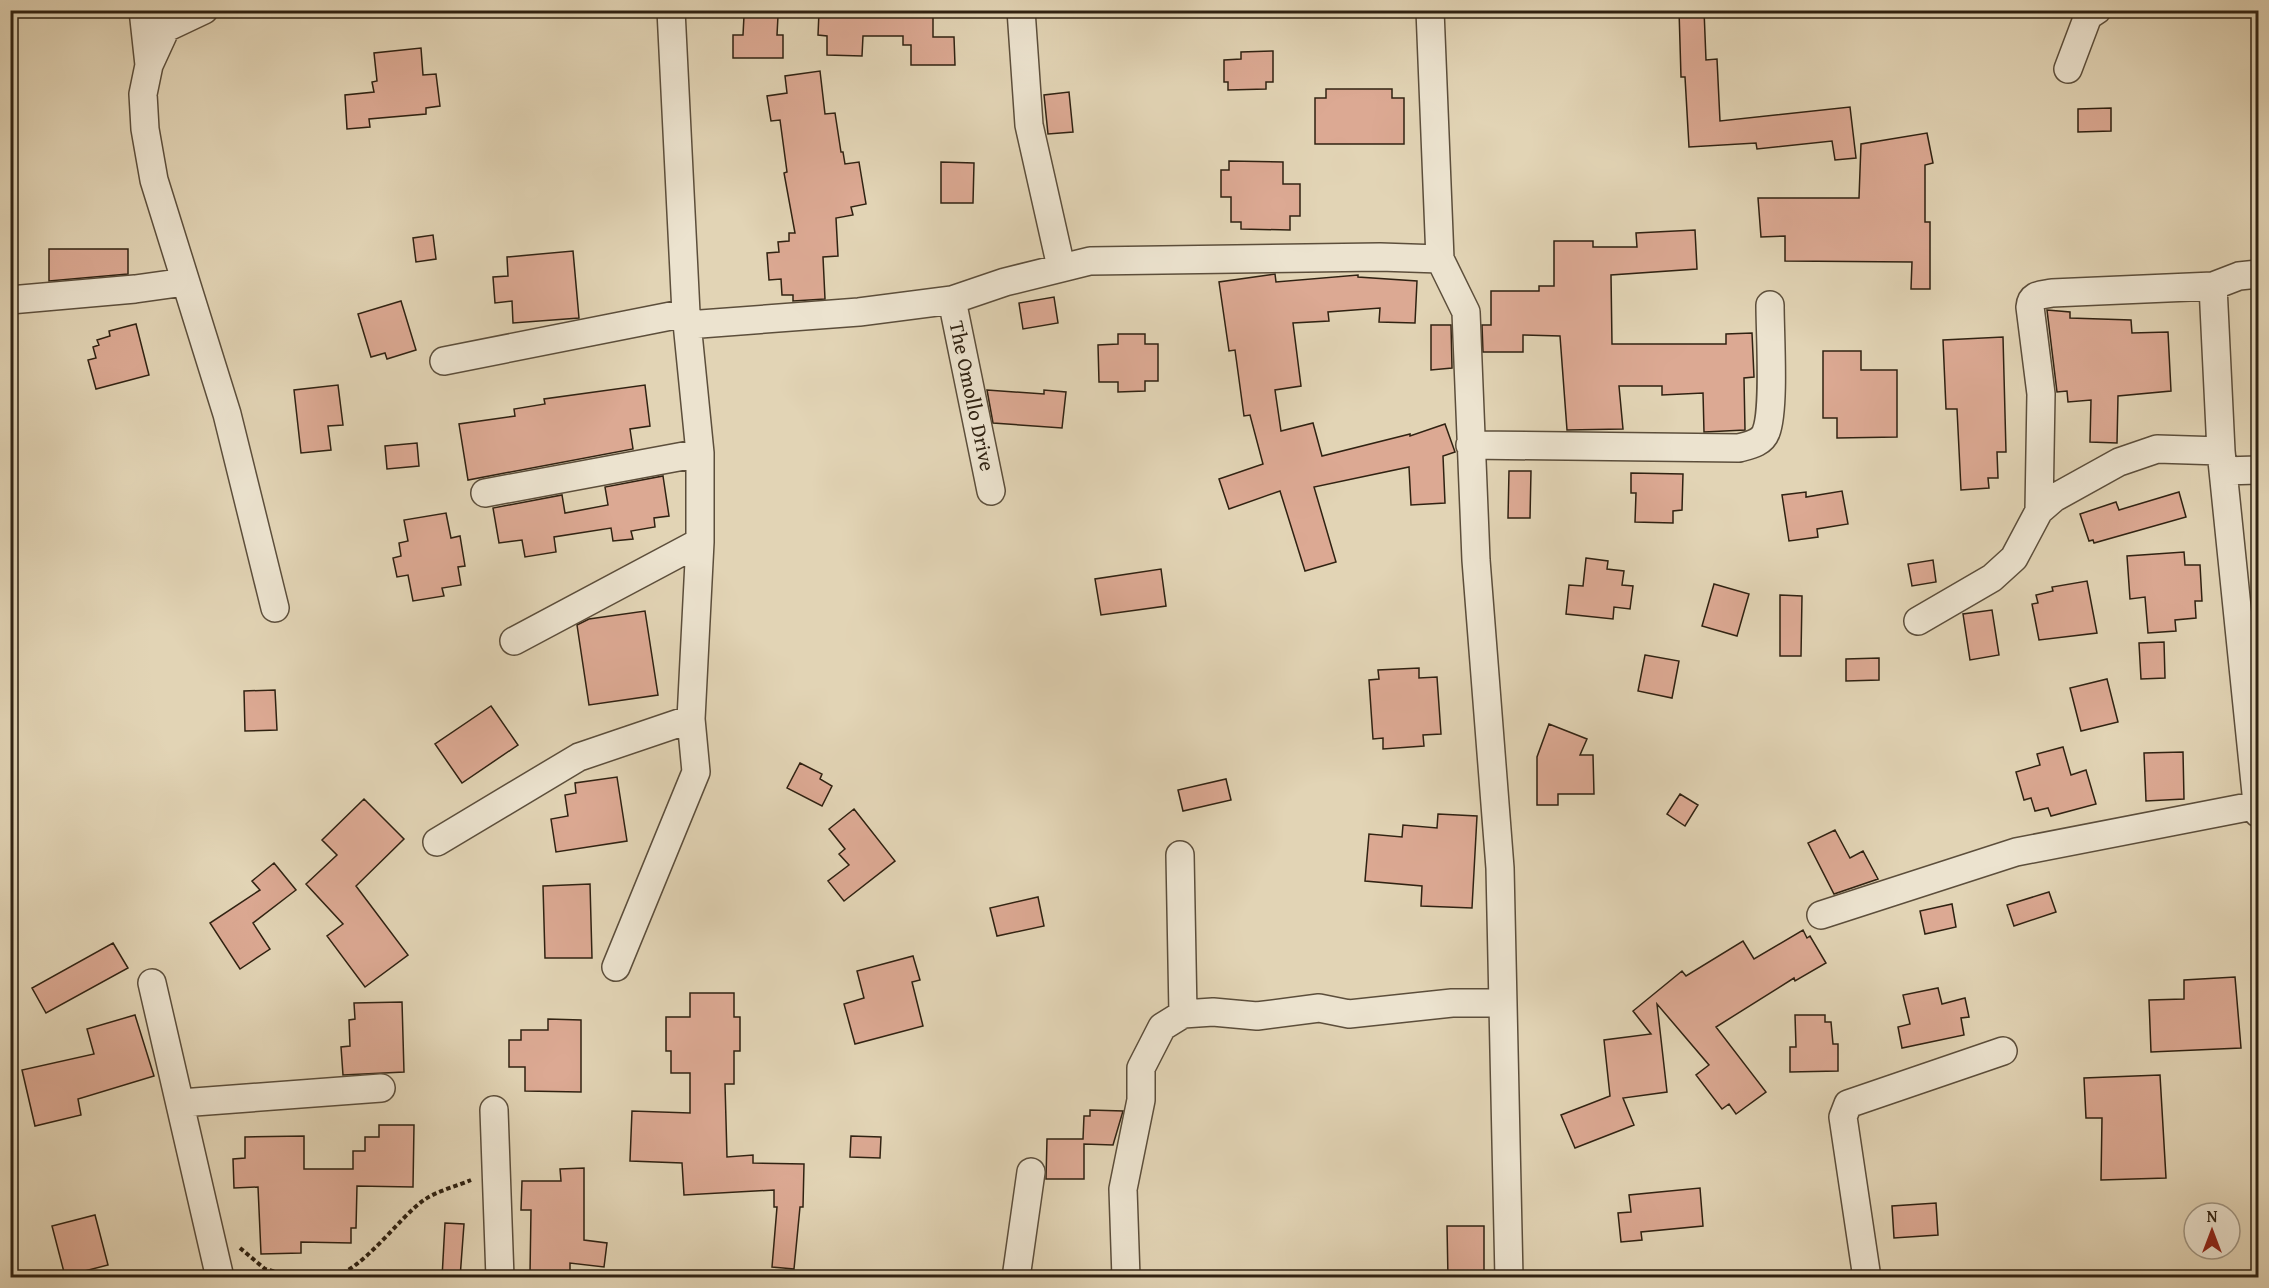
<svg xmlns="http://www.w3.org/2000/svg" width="2269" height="1288" font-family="'Gentium Book Plus',serif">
  <rect width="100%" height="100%" fill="#e2d4b5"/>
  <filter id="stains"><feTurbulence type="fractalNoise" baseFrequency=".00333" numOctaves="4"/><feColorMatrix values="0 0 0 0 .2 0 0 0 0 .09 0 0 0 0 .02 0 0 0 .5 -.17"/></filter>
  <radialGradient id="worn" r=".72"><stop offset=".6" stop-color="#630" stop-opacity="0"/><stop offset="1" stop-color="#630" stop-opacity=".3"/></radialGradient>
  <!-- building -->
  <path fill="#dca993" stroke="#302212" stroke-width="1.5" d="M 886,10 L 933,10 L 933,37 L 954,37 L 955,65 L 911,65 L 911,45 L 903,45 L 903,36 L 863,36 L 862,56 L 827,55 L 827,36 L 818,35 L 819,12 L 886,14 Z
    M 1679,10 L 1704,10 L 1706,60 L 1717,59 L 1720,121 L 1850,107 L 1856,158 L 1835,160 L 1832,141 L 1757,149 L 1756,143 L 1689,147 L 1685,77 L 1681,77 Z
    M 744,16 L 778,16 L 777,35 L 783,35 L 783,58 L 733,58 L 733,35 L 743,35 Z
    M 421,48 L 423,75 L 436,74 L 440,106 L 426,108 L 426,114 L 369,119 L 370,127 L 347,129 L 345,95 L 374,92 L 372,82 L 377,81 L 374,53 Z
    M 1273,51 L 1273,82 L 1266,82 L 1266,89 L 1228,90 L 1228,82 L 1224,82 L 1224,60 L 1241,59 L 1241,52 Z
    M 820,71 L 825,114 L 835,113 L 841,152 L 843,152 L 845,164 L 859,162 L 866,204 L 851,207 L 853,215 L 836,218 L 838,256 L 823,257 L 825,299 L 793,301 L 793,295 L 782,295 L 781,279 L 769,280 L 767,253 L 779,252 L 778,242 L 789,241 L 789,233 L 795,233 L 784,173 L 787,172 L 780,120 L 771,121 L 767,96 L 787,93 L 785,76 Z
    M 1326,89 L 1392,89 L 1392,98 L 1404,98 L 1404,144 L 1315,144 L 1315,98 L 1326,98 Z
    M 1069,92 L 1073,132 L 1048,134 L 1044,95 Z
    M 2111,108 L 2111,131 L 2078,132 L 2078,109 Z
    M 1927,133 L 1933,163 L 1925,165 L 1925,222 L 1930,222 L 1930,289 L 1911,289 L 1912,262 L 1785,261 L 1785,236 L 1761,237 L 1758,198 L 1859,198 L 1861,144 Z
    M 1229,161 L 1283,162 L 1283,184 L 1300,184 L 1300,216 L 1290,216 L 1290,230 L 1241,229 L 1241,222 L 1231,222 L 1231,197 L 1221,197 L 1221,170 L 1229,170 Z
    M 941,162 L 974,163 L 973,203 L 941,203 Z
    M 1695,230 L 1697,269 L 1611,275 L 1612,344 L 1726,344 L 1726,334 L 1752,333 L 1754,377 L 1744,378 L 1745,430 L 1704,432 L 1703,393 L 1662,395 L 1662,386 L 1619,386 L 1623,429 L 1567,430 L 1560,336 L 1523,335 L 1523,352 L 1483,352 L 1482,325 L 1491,325 L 1491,291 L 1539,291 L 1539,286 L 1554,286 L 1554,241 L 1593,241 L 1593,247 L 1637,247 L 1636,233 Z
    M 433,235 L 436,259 L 416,262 L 413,238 Z
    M 49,249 L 128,249 L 128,274 L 49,281 Z
    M 573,251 L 579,318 L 513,323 L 512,301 L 495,303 L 493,277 L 508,276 L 507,257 Z
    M 1275,274 L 1276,282 L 1358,275 L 1358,277 L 1417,281 L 1415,323 L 1379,322 L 1380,308 L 1328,312 L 1329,321 L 1293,323 L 1301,386 L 1275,390 L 1281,431 L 1313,423 L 1322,456 L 1410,434 L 1410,436 L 1445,424 L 1455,452 L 1443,456 L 1445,503 L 1411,505 L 1409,467 L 1314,487 L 1336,562 L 1305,571 L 1280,491 L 1229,509 L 1219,479 L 1263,464 L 1250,415 L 1244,416 L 1235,350 L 1229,351 L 1219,282 Z
    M 1054,297 L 1058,323 L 1023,329 L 1019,303 Z
    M 401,301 L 416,350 L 387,359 L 385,353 L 371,357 L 358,314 Z
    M 2047,310 L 2070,312 L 2070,318 L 2131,320 L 2132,333 L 2168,332 L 2171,391 L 2118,396 L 2117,443 L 2090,442 L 2091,400 L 2068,402 L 2067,391 L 2057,392 Z
    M 136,324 L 149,375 L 96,389 L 88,360 L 96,358 L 93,347 L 99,345 L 97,340 L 110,336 L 109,331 Z
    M 1431,325 L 1451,325 L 1452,368 L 1431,370 Z
    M 1118,334 L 1145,334 L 1145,344 L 1158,344 L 1158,381 L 1145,381 L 1145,391 L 1118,392 L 1118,382 L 1099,382 L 1098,345 L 1118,344 Z
    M 2003,337 L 2006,452 L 1997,452 L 1998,478 L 1988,478 L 1989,488 L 1961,490 L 1957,409 L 1946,409 L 1943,340 Z
    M 1823,351 L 1861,351 L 1861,370 L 1897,370 L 1897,437 L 1837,438 L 1837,418 L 1823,418 Z
    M 338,385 L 343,425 L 328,426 L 331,450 L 301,453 L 294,390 Z
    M 645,385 L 650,426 L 630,429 L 633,449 L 468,480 L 459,424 L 515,416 L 514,409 L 545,404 L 544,399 Z
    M 987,390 L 1044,394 L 1044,390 L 1066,392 L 1062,428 L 993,423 Z
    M 417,443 L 419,466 L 387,469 L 385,446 Z
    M 1509,471 L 1531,471 L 1530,518 L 1508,518 Z
    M 1631,473 L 1683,474 L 1682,510 L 1673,511 L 1673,523 L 1635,522 L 1636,493 L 1631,493 Z
    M 663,476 L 669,516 L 654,518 L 655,527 L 631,531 L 633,539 L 613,541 L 611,528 L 554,537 L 556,552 L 525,557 L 522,540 L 499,543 L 493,508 L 562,495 L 565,513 L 608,505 L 605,487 Z
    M 1842,491 L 1848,524 L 1817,529 L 1818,537 L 1789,541 L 1782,495 L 1806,492 L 1806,497 Z
    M 2179,492 L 2186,517 L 2094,543 L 2093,540 L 2089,541 L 2080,514 L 2116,502 L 2119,510 Z
    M 446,513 L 451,538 L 460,536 L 465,566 L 458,567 L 461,585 L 442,588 L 444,596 L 413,601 L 408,575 L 397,577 L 393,558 L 401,556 L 399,543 L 408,541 L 404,520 Z
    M 2184,552 L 2185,565 L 2200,565 L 2202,601 L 2195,601 L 2196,618 L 2175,620 L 2176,631 L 2148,633 L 2145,597 L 2130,599 L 2127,556 Z
    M 1586,558 L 1608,561 L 1607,569 L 1624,571 L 1622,585 L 1633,586 L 1630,609 L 1614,607 L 1613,619 L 1566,614 L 1569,585 L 1583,586 Z
    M 1933,560 L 1936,582 L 1912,586 L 1908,564 Z
    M 1161,569 L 1166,606 L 1101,615 L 1095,579 Z
    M 2087,581 L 2097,633 L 2039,640 L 2032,604 L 2038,603 L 2036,595 L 2053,591 L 2052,587 Z
    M 1714,584 L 1749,594 L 1737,636 L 1702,626 Z
    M 1780,595 L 1802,596 L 1801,656 L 1780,656 Z
    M 1992,610 L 1999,655 L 1970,660 L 1963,614 Z
    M 645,611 L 658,695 L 589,705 L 577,625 L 589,619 Z
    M 2164,642 L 2165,678 L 2141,679 L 2139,643 Z
    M 1645,655 L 1679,661 L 1672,698 L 1638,691 Z
    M 1879,658 L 1879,680 L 1846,681 L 1846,659 Z
    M 1419,668 L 1419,678 L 1437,677 L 1441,734 L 1423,735 L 1424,746 L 1383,749 L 1383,738 L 1373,739 L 1369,680 L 1379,679 L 1378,670 Z
    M 2107,679 L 2118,722 L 2081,731 L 2070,688 Z
    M 275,690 L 277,730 L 245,731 L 244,691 Z
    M 491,706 L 518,745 L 462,783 L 435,744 Z
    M 1549,724 L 1587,739 L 1580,755 L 1593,755 L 1594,794 L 1558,794 L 1558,805 L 1537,805 L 1537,757 Z
    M 2063,747 L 2071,775 L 2086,770 L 2096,804 L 2051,816 L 2048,808 L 2035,811 L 2031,798 L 2024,800 L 2016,772 L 2040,765 L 2037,754 Z
    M 2183,752 L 2184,799 L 2146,801 L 2144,753 Z
    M 800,763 L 822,774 L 820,779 L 832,786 L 822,806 L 787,788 Z
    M 617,777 L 627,841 L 556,852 L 551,819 L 568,816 L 565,795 L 576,793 L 575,783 Z
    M 1226,779 L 1231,800 L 1183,811 L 1178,790 Z
    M 1680,794 L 1698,805 L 1685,826 L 1667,814 Z
    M 364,799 L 404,839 L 356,886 L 408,955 L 365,987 L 327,936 L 343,924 L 306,884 L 337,855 L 322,840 Z
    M 854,809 L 895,861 L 844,901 L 828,881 L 849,865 L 839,854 L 845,849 L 829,829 Z
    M 1438,814 L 1477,816 L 1472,908 L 1421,906 L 1422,886 L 1365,881 L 1369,834 L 1402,837 L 1403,825 L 1437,828 Z
    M 1835,830 L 1850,858 L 1863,851 L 1878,879 L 1834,894 L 1808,843 Z
    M 274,863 L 296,890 L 253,923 L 270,949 L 240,969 L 210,923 L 260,890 L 252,881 Z
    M 590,884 L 592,958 L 545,958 L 543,886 Z
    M 2049,892 L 2056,912 L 2014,926 L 2007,905 Z
    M 1038,897 L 1044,926 L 997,936 L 990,908 Z
    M 1952,904 L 1956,927 L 1925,934 L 1920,911 Z
    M 1803,930 L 1807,938 L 1810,936 L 1826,963 L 1795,981 L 1794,978 L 1716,1027 L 1766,1092 L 1736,1114 L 1729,1104 L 1722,1109 L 1696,1075 L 1709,1065 L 1657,1004 L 1667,1092 L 1623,1098 L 1634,1125 L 1575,1148 L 1561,1115 L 1610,1096 L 1604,1040 L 1651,1034 L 1633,1011 L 1682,971 L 1686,976 L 1743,941 L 1754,959 Z
    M 113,943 L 128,968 L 46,1013 L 32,988 Z
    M 913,956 L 920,980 L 912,982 L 923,1026 L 855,1044 L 844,1004 L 864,998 L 857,971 Z
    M 2235,977 L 2241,1048 L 2151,1052 L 2149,1000 L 2184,999 L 2184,980 Z
    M 1938,988 L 1942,1004 L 1965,998 L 1969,1017 L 1961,1018 L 1964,1035 L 1902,1048 L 1898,1027 L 1910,1024 L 1903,995 Z
    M 690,993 L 734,993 L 734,1017 L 740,1017 L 740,1051 L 734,1051 L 734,1084 L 725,1084 L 727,1157 L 753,1155 L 753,1163 L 804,1164 L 803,1207 L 800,1207 L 794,1269 L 772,1267 L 777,1207 L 774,1207 L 774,1190 L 684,1195 L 682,1163 L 630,1161 L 632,1111 L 690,1113 L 690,1073 L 671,1073 L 671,1051 L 666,1051 L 666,1017 L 690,1017 Z
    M 402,1002 L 404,1072 L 343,1075 L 341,1047 L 350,1046 L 349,1020 L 355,1019 L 354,1003 Z
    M 135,1015 L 154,1076 L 78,1099 L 81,1115 L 35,1126 L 22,1070 L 94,1054 L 87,1029 Z
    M 1795,1015 L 1825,1015 L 1825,1022 L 1831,1022 L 1833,1044 L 1838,1044 L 1838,1071 L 1790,1072 L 1790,1047 L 1796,1047 Z
    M 548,1019 L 581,1020 L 581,1092 L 525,1091 L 525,1067 L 509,1067 L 509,1040 L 521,1040 L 521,1030 L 548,1030 Z
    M 2160,1075 L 2166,1178 L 2101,1180 L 2102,1118 L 2086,1118 L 2084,1078 Z
    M 1090,1110 L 1123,1111 L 1113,1145 L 1084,1144 L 1084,1179 L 1046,1179 L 1047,1139 L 1083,1139 L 1084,1116 L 1090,1116 Z
    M 379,1125 L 414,1125 L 413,1187 L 357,1186 L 356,1228 L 351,1228 L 351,1243 L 301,1242 L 301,1253 L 261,1254 L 258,1187 L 234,1188 L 233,1159 L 245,1158 L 245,1137 L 304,1136 L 304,1169 L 353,1169 L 353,1151 L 365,1151 L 365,1137 L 379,1137 Z
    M 851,1136 L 881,1137 L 880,1158 L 850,1157 Z
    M 584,1168 L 584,1240 L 607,1243 L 604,1267 L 570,1263 L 570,1278 L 544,1278 L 544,1275 L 530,1274 L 531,1210 L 521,1210 L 522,1181 L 561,1181 L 560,1169 Z
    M 1700,1188 L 1703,1226 L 1641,1232 L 1642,1240 L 1621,1242 L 1618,1213 L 1631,1212 L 1629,1195 Z
    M 1936,1203 L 1938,1235 L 1894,1238 L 1892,1206 Z
    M 95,1215 L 108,1265 L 65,1276 L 52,1226 Z
    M 445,1223 L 464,1224 L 460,1278 L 442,1278 Z
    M 1447,1226 L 1484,1226 L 1484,1278 L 1448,1278 Z"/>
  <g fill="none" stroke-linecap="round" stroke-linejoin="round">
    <!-- minor casing -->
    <g stroke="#5c4e3b" stroke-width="30">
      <path id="minor" d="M 143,10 L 149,65
        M 204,10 L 166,28 L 149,65 L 143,94 L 145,129 L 154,180 L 227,414 L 275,608
        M 1021,10 L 1029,125 L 1061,267
        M 1430,10 L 1440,259
        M 2068,69 L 2088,16 L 2097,10
        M 2213,286 L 2221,451 L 2258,813
        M 10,300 L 135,289 L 185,282
        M 952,300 L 991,491
        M 687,325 L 859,312 L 952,300 L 1005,282 L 1090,261 L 1380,257 L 1440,259 L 1466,312 L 1476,560 L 1500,868 L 1509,1278
        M 444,361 L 686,313
        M 1470,445 L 1739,448 C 1750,445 1762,443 1766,432 C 1775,409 1770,334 1770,305
        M 2223,471 L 2258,470
        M 485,493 L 700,453
        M 2039,511 L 2041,394 L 2030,307 C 2031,294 2041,295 2052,293 L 2213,286 L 2239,276 L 2258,274
        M 1918,621 L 1992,578 L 2014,558 L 2039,511 L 2054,498 L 2119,462 L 2157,449 L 2221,451
        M 514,641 L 700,542
        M 437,842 L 579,757 L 691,719
        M 1180,855 L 1183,1014
        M 1821,915 L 2016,852 L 2258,805
        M 616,967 L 696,772 L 691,719 L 700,542 L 700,453 L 686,313 L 671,10
        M 152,983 L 220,1278
        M 181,1103 L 381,1088
        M 494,1110 L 500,1278
        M 1016,1278 L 1031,1172
        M 1126,1278 L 1123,1189 L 1141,1100 L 1141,1068 L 1162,1027 L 1183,1014 L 1213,1012 L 1257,1016 L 1319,1008 L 1349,1014 L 1452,1003 L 1502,1003
        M 1867,1278 L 1843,1117 L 1848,1104 L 2003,1051"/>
    </g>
    <!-- path -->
    <path stroke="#302212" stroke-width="4" stroke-dasharray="4.5 3" stroke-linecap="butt" d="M 240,1248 L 265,1269 L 300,1278
      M 328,1278 C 361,1274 398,1218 424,1200 C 437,1191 457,1186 471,1180"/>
    <!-- minor -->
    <use href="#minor" stroke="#ece3cf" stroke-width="27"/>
  </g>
  <g text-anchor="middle" stroke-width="6" stroke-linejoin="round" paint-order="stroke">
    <!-- street labels -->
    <g font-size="21" fill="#302212" stroke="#ece3cf">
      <text transform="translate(972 396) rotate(78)" y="7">The Omollo Drive</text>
    </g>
  </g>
  <!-- margin -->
  <rect width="2269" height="1288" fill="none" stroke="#e2d4b5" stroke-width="36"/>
  <rect x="12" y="12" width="2245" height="1264" fill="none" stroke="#302212" stroke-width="3"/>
  <rect x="18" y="18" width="2233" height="1252" fill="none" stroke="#302212" stroke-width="1.5"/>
  <!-- north arrow -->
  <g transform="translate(2212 1231)"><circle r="28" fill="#ece3cf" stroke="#a19683" stroke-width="1.5"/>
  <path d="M0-4.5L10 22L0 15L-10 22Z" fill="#8f2418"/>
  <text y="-9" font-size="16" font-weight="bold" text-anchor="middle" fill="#302212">N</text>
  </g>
  <rect width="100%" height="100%" filter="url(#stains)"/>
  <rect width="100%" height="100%" fill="url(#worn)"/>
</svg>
